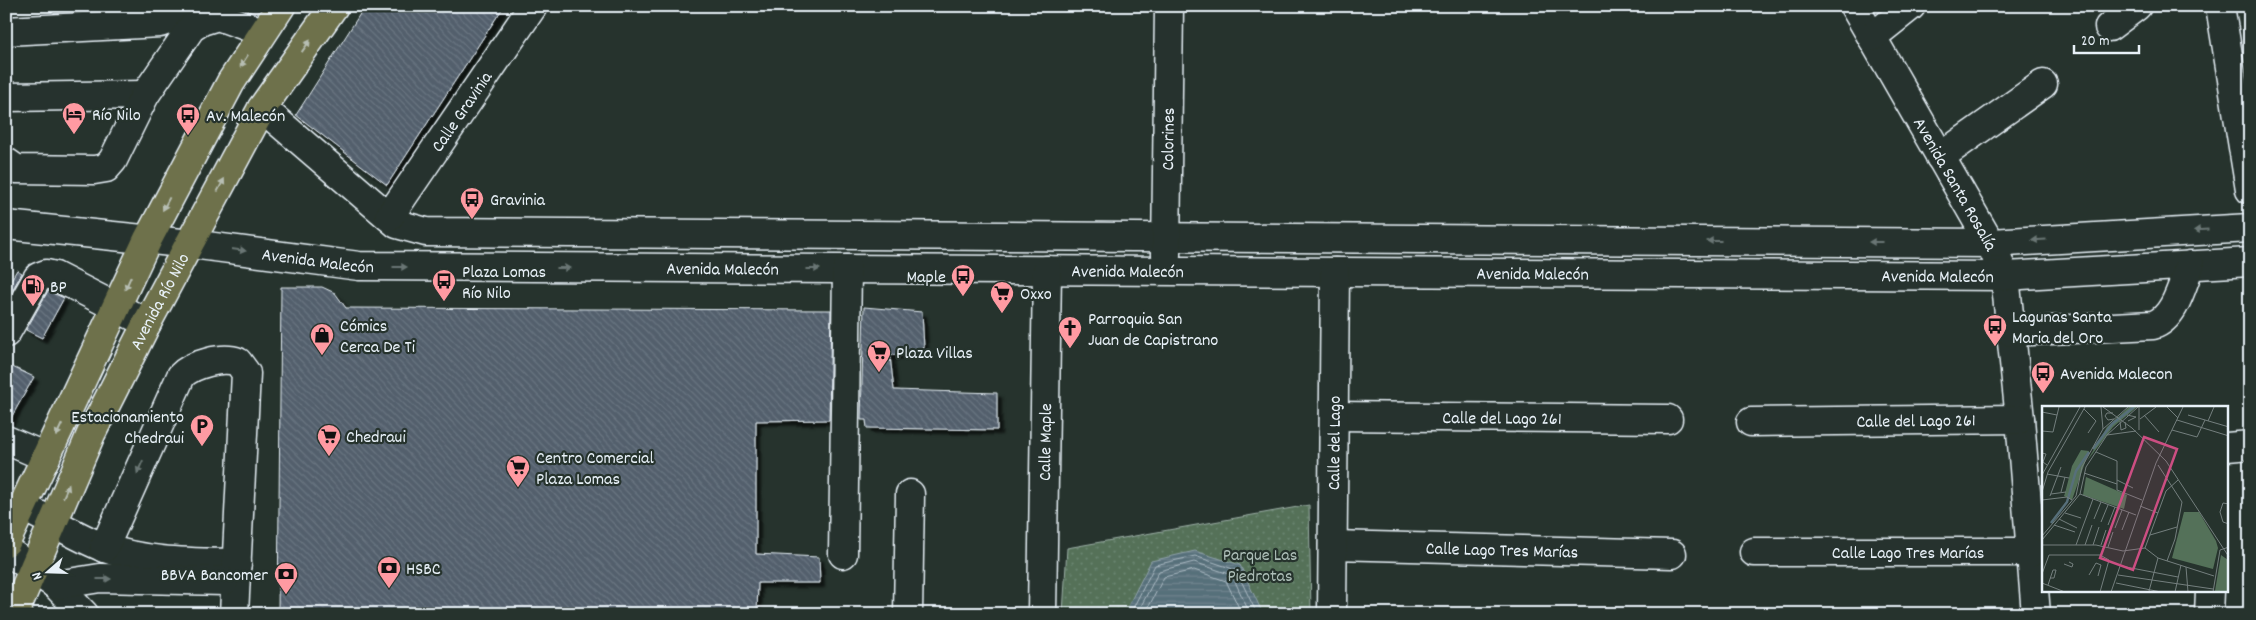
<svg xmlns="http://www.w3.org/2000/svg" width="2256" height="620" font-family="Dekko,sans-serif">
  <defs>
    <pattern id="green-dots" width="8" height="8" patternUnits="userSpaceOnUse" patternTransform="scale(1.25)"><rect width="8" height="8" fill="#547159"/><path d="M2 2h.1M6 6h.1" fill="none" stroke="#6d8672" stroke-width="1.8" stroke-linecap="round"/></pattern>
    <pattern id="water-rules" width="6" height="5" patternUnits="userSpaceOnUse" patternTransform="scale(1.25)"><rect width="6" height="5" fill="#576f7a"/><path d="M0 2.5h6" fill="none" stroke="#6f848e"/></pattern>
    <pattern id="building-back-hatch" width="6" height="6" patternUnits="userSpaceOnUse" patternTransform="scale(1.25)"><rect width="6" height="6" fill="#525f6c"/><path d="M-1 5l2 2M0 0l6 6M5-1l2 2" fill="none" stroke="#6b7682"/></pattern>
    <filter id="shadow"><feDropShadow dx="4.5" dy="4.5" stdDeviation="1" flood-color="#0009"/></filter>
  </defs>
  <rect width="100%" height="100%" fill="#26332d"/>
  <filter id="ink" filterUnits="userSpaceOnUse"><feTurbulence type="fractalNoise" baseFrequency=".02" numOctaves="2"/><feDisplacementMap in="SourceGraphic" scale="10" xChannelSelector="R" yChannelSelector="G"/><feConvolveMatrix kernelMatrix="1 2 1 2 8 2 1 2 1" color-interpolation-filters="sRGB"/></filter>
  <g filter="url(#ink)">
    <!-- green -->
    <path fill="url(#green-dots)" stroke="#9eb1a8" d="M 1309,505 L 1311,614 L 1063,614 L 1067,548 Z"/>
    <!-- water -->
    <path fill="url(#water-rules)" stroke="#91a3ac" d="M 1195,551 L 1240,565 L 1263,614 L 1124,614 L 1151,561 Z"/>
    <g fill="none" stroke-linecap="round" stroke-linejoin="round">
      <!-- shore -->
      <path stroke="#aebdc6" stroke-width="1" d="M 1130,614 L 1155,565 L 1195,556 L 1236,570 L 1257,614
        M 1137,614 L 1159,571 L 1194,562 L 1232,575 L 1250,614
        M 1145,614 L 1164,577 L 1194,570 L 1226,581 L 1242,614"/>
    </g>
    <!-- building -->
    <path fill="url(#building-back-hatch)" stroke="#e8f1f8" filter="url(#shadow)" d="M 365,6 L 504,6 L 387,185 L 296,115 Z
      M 17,270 L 22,273 L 6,301 L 6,288 Z
      M 281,287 L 322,287 L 335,293 L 346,308 L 831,310 L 829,420 L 756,421 L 756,554 L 819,557 L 820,583 L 758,583 L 757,614 L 278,614 Z
      M 48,291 L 64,298 L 42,338 L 26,330 Z
      M 864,307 L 922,312 L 924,348 L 890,356 L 894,390 L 997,393 L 997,430 L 867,428 L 866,420 L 861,420 Z
      M 6,364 L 34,377 L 7,425 L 6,425 Z"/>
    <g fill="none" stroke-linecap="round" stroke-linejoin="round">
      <!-- minor casing -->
      <g stroke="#e8f1f8" stroke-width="31">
        <g id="minor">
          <path id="s1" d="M 1854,6 L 1990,243 L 2005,276 L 2020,419 L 2036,614"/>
          <path d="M 2220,6 L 2250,190"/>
          <path d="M 2109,27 L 2137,6"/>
          <path d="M 6,31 L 160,23 L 181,15 L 194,6"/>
          <path d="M 1872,37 L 1911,6"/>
          <path d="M 6,97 L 145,95"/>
          <path d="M 262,108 L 397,224 L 426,232 L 1990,243 L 2250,228"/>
          <path d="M 1940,157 L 2043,84"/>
          <path d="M 6,162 L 16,169 L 94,170 L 106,168 L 113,160 L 145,95 L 191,28 L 202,21 L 218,16 L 262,32"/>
          <path id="s2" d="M 389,217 L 533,6"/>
          <path id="s3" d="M 6,225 L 191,244 L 359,266 L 2005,276 L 2250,262"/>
          <path id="s4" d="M 1166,255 L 1169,6"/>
          <path d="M 2011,332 L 2153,325 C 2175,318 2182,285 2190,265"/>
          <path d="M 6,333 L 38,277 L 46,274 L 55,276 L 147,323"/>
          <path id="s5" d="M 1334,416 L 1668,419"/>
          <path id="s6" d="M 1751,422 L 2020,419"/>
          <path d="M 6,440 L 46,457"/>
          <path d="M 2227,447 L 2250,445"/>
          <path d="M 23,507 C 50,520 77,537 105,548 C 146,563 194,562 237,563"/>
          <path id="s7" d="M 1333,545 L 1672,554"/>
          <path d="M 104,548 L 181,376 C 192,364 223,356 238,362 L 246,373 L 234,614"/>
          <path d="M 6,550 L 56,585 L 84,614"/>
          <path id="s8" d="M 1754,552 L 2031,552"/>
          <path d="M 843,554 L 847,269"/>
          <path d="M 56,585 L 100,578 L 224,581"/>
          <path d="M 908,614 L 910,494"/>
          <path id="s9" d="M 1042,614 L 1047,270"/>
          <path id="s10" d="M 1332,614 L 1335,272"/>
          <path d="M 2209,614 L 2210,591"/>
        </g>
      </g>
      <!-- major casing -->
      <g stroke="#e8f1f8" stroke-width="31">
        <g id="major">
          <path d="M 6,542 L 148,239 L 231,82 L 281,6"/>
          <path id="s11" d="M 14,614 L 91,434 L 147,323 L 262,108 L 334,6"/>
        </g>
      </g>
      <!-- minor -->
      <use href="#minor" stroke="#26332d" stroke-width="28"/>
      <!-- major -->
      <use href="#major" stroke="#6e714b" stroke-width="28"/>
    </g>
    <!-- one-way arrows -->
    <defs><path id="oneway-solid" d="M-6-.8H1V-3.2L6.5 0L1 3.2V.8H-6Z" transform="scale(1.25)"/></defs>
    <g fill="#b7beb3">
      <use href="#oneway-solid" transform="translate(306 46) rotate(-55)"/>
      <use href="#oneway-solid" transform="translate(244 61) rotate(122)"/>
      <use href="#oneway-solid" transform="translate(221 185) rotate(-62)"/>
      <use href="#oneway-solid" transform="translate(166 204) rotate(118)"/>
      <use href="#oneway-solid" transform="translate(128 283) rotate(114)"/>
      <use href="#oneway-solid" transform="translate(59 430) rotate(115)"/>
      <use href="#oneway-solid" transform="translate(66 491) rotate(-66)"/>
    </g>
    <g fill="#6a7674">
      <use href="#oneway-solid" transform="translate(2201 230) rotate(177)"/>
      <use href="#oneway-solid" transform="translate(2039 240) rotate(177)"/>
      <use href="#oneway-solid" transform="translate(1714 241) rotate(-180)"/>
      <use href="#oneway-solid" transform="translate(1876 242) rotate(-180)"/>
      <use href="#oneway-solid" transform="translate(239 250) rotate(8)"/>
      <use href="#oneway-solid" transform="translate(400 267)"/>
      <use href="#oneway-solid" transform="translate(563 268)"/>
      <use href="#oneway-solid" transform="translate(813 269)"/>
      <use href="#oneway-solid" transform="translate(140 467) rotate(114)"/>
      <use href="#oneway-solid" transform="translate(104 579)"/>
    </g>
  </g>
  <!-- icons -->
  <defs>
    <g id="hotel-pin" transform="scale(1.25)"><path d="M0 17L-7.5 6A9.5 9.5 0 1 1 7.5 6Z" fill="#ff9aa2" stroke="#26332d"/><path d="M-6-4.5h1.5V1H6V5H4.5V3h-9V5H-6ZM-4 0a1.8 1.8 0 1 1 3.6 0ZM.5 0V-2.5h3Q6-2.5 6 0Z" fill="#111"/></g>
    <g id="bus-pin" transform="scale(1.25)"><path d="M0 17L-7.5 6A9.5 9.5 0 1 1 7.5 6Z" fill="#ff9aa2" stroke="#26332d"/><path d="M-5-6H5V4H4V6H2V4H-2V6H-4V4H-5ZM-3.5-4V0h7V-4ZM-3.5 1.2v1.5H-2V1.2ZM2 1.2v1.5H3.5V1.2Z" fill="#111"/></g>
    <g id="fuel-pin" transform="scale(1.25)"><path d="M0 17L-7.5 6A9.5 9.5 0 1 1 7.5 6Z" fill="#ff9aa2" stroke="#26332d"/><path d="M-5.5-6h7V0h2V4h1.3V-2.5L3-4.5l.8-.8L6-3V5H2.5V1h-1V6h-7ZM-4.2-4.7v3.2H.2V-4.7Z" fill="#111"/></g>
    <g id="supermarket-pin" transform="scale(1.25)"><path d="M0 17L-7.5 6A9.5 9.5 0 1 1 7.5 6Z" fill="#ff9aa2" stroke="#26332d"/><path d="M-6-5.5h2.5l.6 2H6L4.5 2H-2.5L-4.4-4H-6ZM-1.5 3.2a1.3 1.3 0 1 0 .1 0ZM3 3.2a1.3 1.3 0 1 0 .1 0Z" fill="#111"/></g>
    <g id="church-pin" transform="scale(1.25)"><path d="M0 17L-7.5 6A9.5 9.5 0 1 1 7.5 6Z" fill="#ff9aa2" stroke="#26332d"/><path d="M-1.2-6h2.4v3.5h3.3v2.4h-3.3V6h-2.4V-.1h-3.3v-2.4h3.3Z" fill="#111"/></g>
    <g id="shop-pin" transform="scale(1.25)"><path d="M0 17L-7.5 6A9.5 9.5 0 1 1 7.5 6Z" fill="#ff9aa2" stroke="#26332d"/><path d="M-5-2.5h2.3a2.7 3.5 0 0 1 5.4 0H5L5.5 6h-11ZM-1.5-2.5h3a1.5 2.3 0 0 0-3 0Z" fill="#111"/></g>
    <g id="parking-pin" transform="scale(1.25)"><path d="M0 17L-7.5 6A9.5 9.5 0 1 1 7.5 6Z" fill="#ff9aa2" stroke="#26332d"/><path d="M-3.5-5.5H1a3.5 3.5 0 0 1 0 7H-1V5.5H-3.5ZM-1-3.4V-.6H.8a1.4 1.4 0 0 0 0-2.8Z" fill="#111"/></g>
    <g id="bank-pin" transform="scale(1.25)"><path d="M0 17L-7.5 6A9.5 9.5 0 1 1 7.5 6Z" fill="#ff9aa2" stroke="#26332d"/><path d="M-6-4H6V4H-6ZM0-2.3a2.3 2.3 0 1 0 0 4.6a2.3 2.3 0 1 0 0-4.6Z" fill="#111"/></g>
  </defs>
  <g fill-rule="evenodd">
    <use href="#hotel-pin" x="74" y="114"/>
    <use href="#bus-pin" x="188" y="115"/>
    <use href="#bus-pin" x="472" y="199"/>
    <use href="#bus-pin" x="963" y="276"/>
    <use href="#bus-pin" x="444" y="281"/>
    <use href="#fuel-pin" x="33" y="286"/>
    <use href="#supermarket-pin" x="1002" y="293"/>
    <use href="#bus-pin" x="1995" y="326"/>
    <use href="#church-pin" x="1070" y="328"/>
    <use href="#shop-pin" x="322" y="335"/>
    <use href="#supermarket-pin" x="879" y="352"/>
    <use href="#bus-pin" x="2043" y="373"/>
    <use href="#parking-pin" x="202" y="426"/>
    <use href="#supermarket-pin" x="329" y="436"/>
    <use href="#supermarket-pin" x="518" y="467"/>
    <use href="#bank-pin" x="389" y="568"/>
    <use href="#bank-pin" x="286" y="574"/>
  </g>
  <g text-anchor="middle" stroke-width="4.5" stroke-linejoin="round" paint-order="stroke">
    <!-- street labels -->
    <g font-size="18" fill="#e8f1f8" stroke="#26332d">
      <text dy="6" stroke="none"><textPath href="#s2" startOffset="128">Calle Gravinia</textPath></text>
      <text dy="6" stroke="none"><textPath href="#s4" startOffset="116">Colorines</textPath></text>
      <text dy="6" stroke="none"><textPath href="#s1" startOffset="205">Avenida Santa Rosalía</textPath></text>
      <text dy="6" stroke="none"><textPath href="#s3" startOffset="314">Avenida Malecón</textPath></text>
      <text dy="6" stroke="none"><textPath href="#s3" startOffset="719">Avenida Malecón</textPath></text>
      <text dy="6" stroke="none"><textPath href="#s3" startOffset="1124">Avenida Malecón</textPath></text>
      <text dy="6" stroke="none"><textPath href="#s3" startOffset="1529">Avenida Malecón</textPath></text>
      <text dy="6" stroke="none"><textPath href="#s3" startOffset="1934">Avenida Malecón</textPath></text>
      <text dy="6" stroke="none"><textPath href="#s11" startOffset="345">Avenida Río Nilo</textPath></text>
      <text dy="6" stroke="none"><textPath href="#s5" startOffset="168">Calle del Lago 261</textPath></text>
      <text dy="6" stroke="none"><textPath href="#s6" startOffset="165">Calle del Lago 261</textPath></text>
      <text dy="6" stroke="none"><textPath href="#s9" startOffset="172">Calle Maple</textPath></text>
      <text dy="6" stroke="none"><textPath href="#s10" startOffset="171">Calle del Lago</textPath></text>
      <text dy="6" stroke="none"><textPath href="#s7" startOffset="169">Calle Lago Tres Marías</textPath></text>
      <text dy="6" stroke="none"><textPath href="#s8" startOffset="154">Calle Lago Tres Marías</textPath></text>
    </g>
    <!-- poi labels -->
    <g font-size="18" fill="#e8f1f8" stroke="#26332d" text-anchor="start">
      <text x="92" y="120">Río Nilo</text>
      <text x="206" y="121">Av. Malecón</text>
      <text x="490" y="205">Gravinia</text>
      <text x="462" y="277">Plaza Lomas<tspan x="462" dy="21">Río Nilo</tspan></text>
      <text x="946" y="282" text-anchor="end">Maple</text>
      <text x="50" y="292">BP</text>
      <text x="1020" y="299">Oxxo</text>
      <text x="2012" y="322">Lagunas Santa<tspan x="2012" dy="21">Maria del Oro</tspan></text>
      <text x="1088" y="324">Parroquia San<tspan x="1088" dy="21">Juan de Capistrano</tspan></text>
      <text x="340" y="331">Cómics<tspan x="340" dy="21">Cerca De Ti</tspan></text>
      <text x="896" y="358">Plaza Villas</text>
      <text x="2060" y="379">Avenida Malecon</text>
      <text x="184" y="422" text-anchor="end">Estacionamiento<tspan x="184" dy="21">Chedraui</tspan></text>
      <text x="346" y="442">Chedraui</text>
      <text x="536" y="463">Centro Comercial<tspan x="536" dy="21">Plaza Lomas</tspan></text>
      <text x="406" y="574">HSBC</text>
      <text x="268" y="580" text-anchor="end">BBVA Bancomer</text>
    </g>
    <!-- park labels -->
    <g font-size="18" fill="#adbeb8" stroke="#26332d">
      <text x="1260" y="560">Parque Las<tspan x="1260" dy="21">Piedrotas</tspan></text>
    </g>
  </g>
  <!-- overview -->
  <g transform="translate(2042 406)">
    <rect width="186" height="186" fill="#26332d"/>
    <path d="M 87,1 L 95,1 L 71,21 L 45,55 L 65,21 ZM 39,44 L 47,45 L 30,94 L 22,90 L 23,87 L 30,60 ZM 44,71 L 85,89 L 82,103 L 41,89 ZM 142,106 L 157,106 L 174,135 L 176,142 L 171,163 L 130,152 ZM 179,149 L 186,154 L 186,186 L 173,185 Z" fill="#547159"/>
    <path fill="none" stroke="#576f7a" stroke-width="2.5" d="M 51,43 L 70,18 L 92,1M 9,117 L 25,96 L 34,65 L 47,46"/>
    <path fill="none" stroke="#747f7e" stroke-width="1" d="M 59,1 L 61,23M 61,1 L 90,22 L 124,55 L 187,151M 97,1 L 97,24M 125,1 L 136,12M 42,3 L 54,15 L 46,27M 0,6 L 15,9M 71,7 L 65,7 L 63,10 L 66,14 L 72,13M 85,9 L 94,11 L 86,15M 102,9 L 117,26M 146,9 L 187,21M 98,13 L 114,1M 135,14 L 187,30M 78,15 L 79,24 L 84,22 L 83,16M 166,15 L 172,1M 130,24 L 155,31 L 163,14M 0,25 L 11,26 L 17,1M 65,29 L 94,25M 54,46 L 75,55 L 75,84 L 100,94M 0,47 L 4,48 L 1,56 L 5,59M 116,59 L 140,96 L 133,133 L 125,155M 42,67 L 75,78M 5,68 L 27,72M 0,69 L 38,1M 75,74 L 91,82M 0,86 L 6,66 L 43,1M 19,86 L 23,71M 9,88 L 24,86M 38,88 L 94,109M 8,90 L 19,61M 0,94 L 25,91 L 30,94M 187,98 L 181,97 L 178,106 L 181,116 L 187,118M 98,100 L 116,107M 23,107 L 39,112M 17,113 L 35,122M 52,113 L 59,96M 59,116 L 66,99M 12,119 L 33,126M 66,119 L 73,101M 73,122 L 80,104M 80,124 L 87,106M 108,129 L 135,121M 0,130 L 34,90 L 40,61 L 61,23 L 86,1M 0,134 L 38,88 L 44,61 L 65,29 L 96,1M 0,139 L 54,139 L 81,145 L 103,142 L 116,152 L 172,170M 34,139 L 51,93M 43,139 L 50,119M 51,139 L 57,121M 59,139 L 64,124M 66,141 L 71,126M 103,142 L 124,85 L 136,74M 22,158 L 30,161 L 31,158 L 27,156M 79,160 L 136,171M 144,161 L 146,186M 0,168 L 7,149 L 58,149 L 67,154 L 58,186M 47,169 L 54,157 L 59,159 L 56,170M 76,169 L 171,183M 0,177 L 23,186M 74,177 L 119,186M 6,179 L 11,164 L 14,164 L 12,172 L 8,172M 107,185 L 116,152M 69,186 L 114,57 L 141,1M 133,186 L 139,159M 171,186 L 178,144 L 187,141"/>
    <path fill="#cc4e82" fill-opacity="0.15" stroke="#cc4e82" stroke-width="2.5" d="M 102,31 L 135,43 L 91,164 L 58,152 Z"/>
    <rect width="186" height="186" fill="none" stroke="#e8f1f8" stroke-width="2.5"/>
  </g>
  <!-- margin -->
  <rect width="2256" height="620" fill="none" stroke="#26332d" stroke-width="25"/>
  <rect x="12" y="12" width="2231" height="595" fill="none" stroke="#e8f1f8" stroke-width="2" filter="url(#ink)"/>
  <!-- north arrow -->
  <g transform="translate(48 572) rotate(250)" stroke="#26332d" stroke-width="4" paint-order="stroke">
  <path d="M0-4L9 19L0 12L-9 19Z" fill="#e8f1f8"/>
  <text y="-8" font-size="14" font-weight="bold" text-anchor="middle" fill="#e8f1f8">N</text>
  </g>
  <!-- scale -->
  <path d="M2074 45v8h65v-8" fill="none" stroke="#e8f1f8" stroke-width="2.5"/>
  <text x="2081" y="45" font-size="15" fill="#e8f1f8" stroke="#26332d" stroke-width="4" paint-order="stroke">20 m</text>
</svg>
